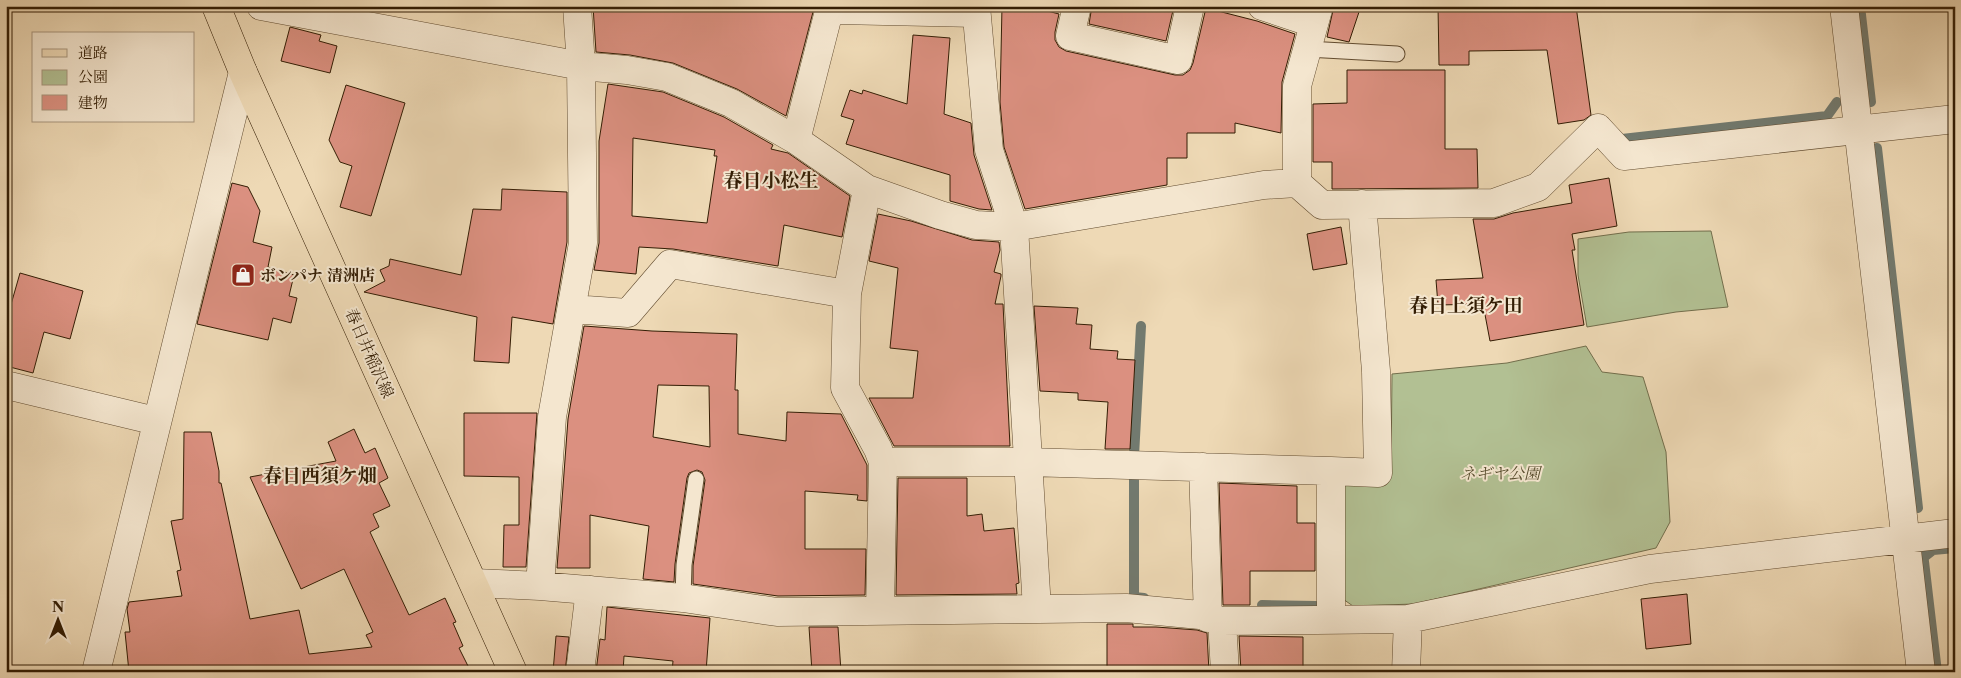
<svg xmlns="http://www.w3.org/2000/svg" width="1961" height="678" font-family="'Libre Caslon Text','Noto Serif JP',serif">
  <rect width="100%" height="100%" fill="#eed9b5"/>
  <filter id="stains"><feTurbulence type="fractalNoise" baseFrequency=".004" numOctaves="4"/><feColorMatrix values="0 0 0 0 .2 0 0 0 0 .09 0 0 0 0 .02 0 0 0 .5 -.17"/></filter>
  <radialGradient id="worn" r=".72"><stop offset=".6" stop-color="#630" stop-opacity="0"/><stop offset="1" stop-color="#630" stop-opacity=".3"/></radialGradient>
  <!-- green -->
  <path fill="#b2c093" stroke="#726e4c" d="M 1711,231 L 1728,307 L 1676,312 L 1587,327 L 1578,275 L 1578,239 L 1629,232 Z
    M 1586,346 L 1602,372 L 1643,377 L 1666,452 L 1670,522 L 1656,548 L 1414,604 L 1353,606 L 1340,597 L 1338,498 L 1346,484 L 1385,485 L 1391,475 L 1392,374 L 1507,363 Z"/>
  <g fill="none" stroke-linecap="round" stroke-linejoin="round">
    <!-- stream -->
    <path stroke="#727a6f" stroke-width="10" d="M 1860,6 L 1871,102
      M 1622,139 L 1827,116 L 1837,102
      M 1877,148 L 1918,508
      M 1134,456 L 1141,326
      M 1134,474 L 1134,597 L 1144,598
      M 1923,553 L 1937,672
      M 1924,557 L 1933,550 L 1955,548
      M 1262,605 L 1316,606"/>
  </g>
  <!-- building -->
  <path fill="#db9080" stroke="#331d04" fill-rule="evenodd" d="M 593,6 L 790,6 L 813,12 L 786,116 L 737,89 L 673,63 L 630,55 L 596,52 Z
    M 1002,6 L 1028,6 L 1059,14 L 1055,32 L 1055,40 L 1059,47 L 1066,51 L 1175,75 L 1183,75 L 1190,70 L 1193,63 L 1205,12 L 1210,9 L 1257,21 L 1295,34 L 1282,82 L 1281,133 L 1235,123 L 1235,133 L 1187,133 L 1187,158 L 1167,158 L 1167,185 L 1025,209 L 1004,147 L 1000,102 Z
    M 1092,6 L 1174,6 L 1166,41 L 1089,24 Z
    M 1334,6 L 1361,6 L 1349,42 L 1327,37 Z
    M 1438,6 L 1576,6 L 1591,115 L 1584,120 L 1558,124 L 1547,50 L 1469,51 L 1469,65 L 1439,65 Z
    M 290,27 L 321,35 L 319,41 L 337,46 L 330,73 L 281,61 Z
    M 913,35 L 950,38 L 944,114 L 971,123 L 974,155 L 992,210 L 979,209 L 950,201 L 950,175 L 846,144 L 854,120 L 841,116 L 850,90 L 862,94 L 863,90 L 907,104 Z
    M 1347,70 L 1445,70 L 1445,149 L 1477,149 L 1478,188 L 1332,189 L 1332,162 L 1313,162 L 1313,104 L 1347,103 Z
    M 608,84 L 663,92 L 724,117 L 773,145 L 771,149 L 788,153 L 850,196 L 842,237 L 784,225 L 778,266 L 673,249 L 639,247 L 636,274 L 594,270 L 599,243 L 599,141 ZM 633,138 L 715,150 L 714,156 L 717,156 L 707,223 L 632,216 Z
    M 346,85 L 405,103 L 371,216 L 340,207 L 352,166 L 340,162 L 329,140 Z
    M 1609,178 L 1617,226 L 1572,234 L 1575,250 L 1572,250 L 1584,325 L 1490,341 L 1483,304 L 1438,305 L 1436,280 L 1483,278 L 1473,219 L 1494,219 L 1513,213 L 1572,203 L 1569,185 Z
    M 232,183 L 248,187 L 260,211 L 253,242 L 272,247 L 268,267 L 294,275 L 289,296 L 297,298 L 291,323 L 273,318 L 268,340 L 197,324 Z
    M 502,189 L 567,192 L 567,242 L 553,324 L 512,317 L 509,363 L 474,361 L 477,317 L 364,292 L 385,281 L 380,270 L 389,266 L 390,259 L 461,275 L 473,209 L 501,210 Z
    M 878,214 L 911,221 L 972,240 L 999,242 L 1000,250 L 994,272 L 1001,274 L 1001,276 L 995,304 L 1003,304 L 1010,446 L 894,446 L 869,398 L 913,398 L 918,351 L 890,348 L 898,268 L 869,261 Z
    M 1341,227 L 1347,264 L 1313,270 L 1307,234 Z
    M 20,273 L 83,291 L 70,339 L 44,332 L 33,373 L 6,366 L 6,322 Z
    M 1034,306 L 1078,308 L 1076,324 L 1092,325 L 1090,349 L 1118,351 L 1117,359 L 1135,360 L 1130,449 L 1105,449 L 1108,402 L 1078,400 L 1078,393 L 1040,391 Z
    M 584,326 L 652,331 L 737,334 L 735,390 L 738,390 L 738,434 L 786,441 L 787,412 L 841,414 L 867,465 L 867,501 L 857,500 L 858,495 L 805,491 L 805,549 L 866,549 L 865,595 L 778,596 L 693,584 L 693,566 L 705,480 L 702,472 L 697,470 L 689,473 L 687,478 L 675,564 L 674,582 L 643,579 L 649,526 L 590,515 L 590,568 L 557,568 L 568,419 ZM 658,385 L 709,386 L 710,447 L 653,437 Z
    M 464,413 L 537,413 L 526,567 L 503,567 L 504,525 L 519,525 L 519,477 L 464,476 Z
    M 354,429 L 365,453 L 375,448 L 388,478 L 379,483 L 390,506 L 373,514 L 379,527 L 370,532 L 409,615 L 445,598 L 456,622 L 453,623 L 463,646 L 459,648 L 471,672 L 129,672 L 125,632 L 130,632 L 127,609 L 129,602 L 182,596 L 177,571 L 181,570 L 171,521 L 183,519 L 184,432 L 211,432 L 219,471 L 219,483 L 221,483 L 250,619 L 299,610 L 309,654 L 372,647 L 366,635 L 373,632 L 344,569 L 301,589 L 250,477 L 336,461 L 328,442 Z
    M 898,478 L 967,478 L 967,516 L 982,514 L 984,531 L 1014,528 L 1019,583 L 1016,584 L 1017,594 L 896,595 Z
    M 1219,483 L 1297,486 L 1297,523 L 1315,523 L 1315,571 L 1250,571 L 1250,605 L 1223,605 Z
    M 1687,594 L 1691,644 L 1646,649 L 1641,599 Z
    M 607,607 L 710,618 L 706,672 L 672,672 L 673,661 L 624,656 L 623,672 L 596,672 L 600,639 L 605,640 Z
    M 1107,624 L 1133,624 L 1133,627 L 1156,627 L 1197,630 L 1207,633 L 1209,672 L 1165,672 L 1165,669 L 1107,669 Z
    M 809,627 L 838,627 L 841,672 L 812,672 Z
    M 556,636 L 569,637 L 565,672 L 553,672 Z
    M 1239,636 L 1303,637 L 1303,672 L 1241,672 Z"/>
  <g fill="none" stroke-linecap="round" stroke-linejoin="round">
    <!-- service casing -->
    <g stroke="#624c30" stroke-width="17">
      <path id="service" d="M 1307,49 L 1397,54
        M 683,598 L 684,565 L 696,479"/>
    </g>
    <!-- minor casing -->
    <g stroke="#624c30" stroke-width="29">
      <path id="minor" d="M 261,6 L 581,66 L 627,70 L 667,77 L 731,103 L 796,140 L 867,189 L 940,215 L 976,225 L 1014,227 L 1264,185 L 1297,183 L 1322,205 L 1494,203 L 1538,187 L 1598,128 L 1624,156 L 1955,119
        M 976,6 L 989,150 L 1014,227 L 1037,609
        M 1077,6 L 1070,36 L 1178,60 L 1190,6
        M 1262,6 L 1313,23
        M 1844,6 L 1921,672
        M 796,140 L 828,15 L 838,10 L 976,13
        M 1297,183 L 1297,86 L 1319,6
        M 867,189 L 847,294 L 845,388 L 878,449 L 883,462 L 880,611
        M 572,309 L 628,313 L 670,264 L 847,294
        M 6,385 L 156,421
        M 883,462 L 1027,462 L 1331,471
        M 1203,467 L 1208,618
        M 474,583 L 540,586 L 683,598 L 777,612 L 1126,608 L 1200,615 L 1222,621 L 1225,672
        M 540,586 L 552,417 L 583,243 L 581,66 L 577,6
        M 1331,620 L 1331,471 L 1378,473 L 1376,371 L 1362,204
        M 1222,621 L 1408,619 L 1650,569 L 1955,533
        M 96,672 L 243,72
        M 580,672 L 590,590
        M 1406,672 L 1408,619"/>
    </g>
    <!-- primary casing -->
    <g stroke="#331d04" stroke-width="29">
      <path id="primary" d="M 216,6 L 243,72 L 513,672"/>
    </g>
    <!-- service -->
    <use href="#service" stroke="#f4e6cf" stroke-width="15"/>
    <!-- minor -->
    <use href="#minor" stroke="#f4e6cf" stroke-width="28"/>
    <!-- primary -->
    <use href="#primary" stroke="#eed9b5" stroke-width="28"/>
  </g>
  <!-- icons -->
  <defs>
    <g id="shop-square" transform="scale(1.25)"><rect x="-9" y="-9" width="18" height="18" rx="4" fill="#8f2418" stroke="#f4e6cf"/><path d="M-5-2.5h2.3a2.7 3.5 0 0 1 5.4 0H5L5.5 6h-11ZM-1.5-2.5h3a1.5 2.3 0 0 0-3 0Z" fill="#fff"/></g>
  </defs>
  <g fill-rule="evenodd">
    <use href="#shop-square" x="243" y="275"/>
  </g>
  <g text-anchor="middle" stroke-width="4" stroke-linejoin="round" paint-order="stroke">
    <!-- poi labels -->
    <g font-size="16" font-weight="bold" fill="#331d04" stroke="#f4e6cf" text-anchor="start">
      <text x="260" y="281">ボンパナ 清洲店</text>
    </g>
    <!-- street labels -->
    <g font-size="16" fill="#331d04" stroke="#f4e6cf">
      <text transform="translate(370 353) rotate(66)" y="6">春日井稲沢線</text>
    </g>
    <!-- park labels -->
    <g font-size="16" font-style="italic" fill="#594e2f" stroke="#f4e6cf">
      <text x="1500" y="479">ネギヤ公園</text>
    </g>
    <!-- quarter labels -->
    <g font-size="19" font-weight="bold" fill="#331d04" stroke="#f4e6cf">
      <text x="771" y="187">春日小松生</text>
      <text x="1466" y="312">春日上須ケ田</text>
      <text x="320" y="482">春日西須ケ畑</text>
    </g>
  </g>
  <!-- margin -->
  <rect width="1961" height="678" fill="none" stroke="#eed9b5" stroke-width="25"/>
  <rect x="8" y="8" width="1946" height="663" fill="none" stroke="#331d04" stroke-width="2.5"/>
  <rect x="12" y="12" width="1936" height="653" fill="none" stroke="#331d04"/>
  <!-- legend -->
  <rect x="32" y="32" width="162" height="90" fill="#f4e6cf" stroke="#a7967e"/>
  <rect x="42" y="49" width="25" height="8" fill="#eed9b5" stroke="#a7967e"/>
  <text x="78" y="58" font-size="15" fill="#331d04">道路</text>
  <rect x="42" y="70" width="25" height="15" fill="#b2c093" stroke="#a7967e"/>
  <text x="78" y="82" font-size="15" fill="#331d04">公園</text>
  <rect x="42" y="95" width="25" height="15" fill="#db9080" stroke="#a7967e"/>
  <text x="78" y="108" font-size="15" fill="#331d04">建物</text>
  <!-- north arrow -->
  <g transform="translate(58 620)" stroke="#f4e6cf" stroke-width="4" paint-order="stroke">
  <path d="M0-4L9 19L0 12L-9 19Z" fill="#331d04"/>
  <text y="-8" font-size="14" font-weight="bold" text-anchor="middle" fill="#331d04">N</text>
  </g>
  <rect width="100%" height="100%" filter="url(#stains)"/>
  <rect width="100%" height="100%" fill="url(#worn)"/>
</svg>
